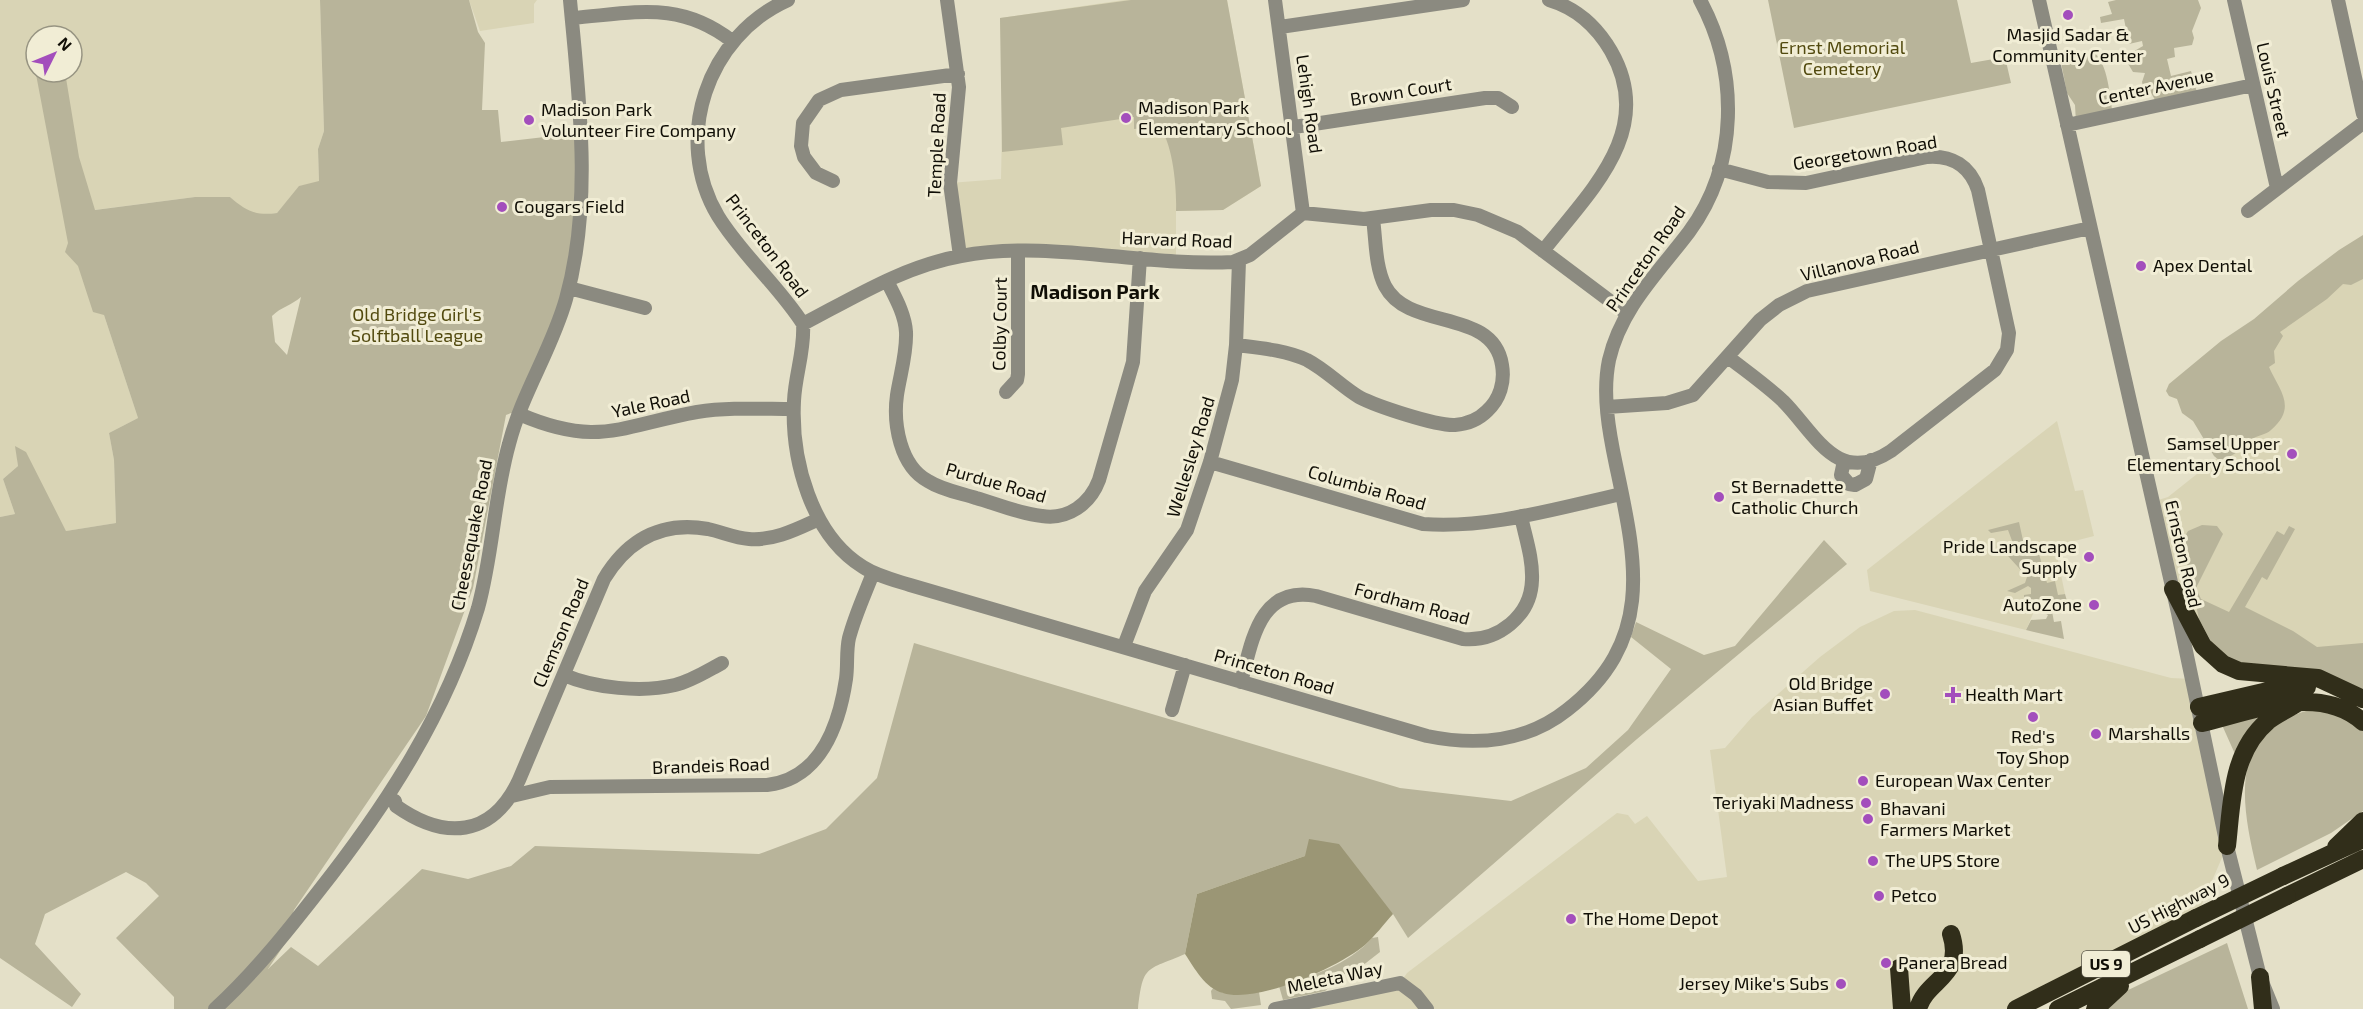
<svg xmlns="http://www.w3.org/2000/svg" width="2363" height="1009" font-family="'Exo 2',sans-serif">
  <rect width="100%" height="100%" fill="#e4e0c8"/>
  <!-- built -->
  <path fill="#d9d4b5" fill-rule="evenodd" d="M 0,0 L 320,0 L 324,131 L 318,149 L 319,182 L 300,186 L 277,213 L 260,216 L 241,207 L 230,197 L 195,197 L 94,210 L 104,315 L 138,418 L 109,433 L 114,460 L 116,523 L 66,531 L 16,447 L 18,466 L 3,479 L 15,514 L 0,517 ZM 36,36 L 72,36 L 72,72 L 36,72 Z
    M 469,0 L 537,0 L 534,4 L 534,23 L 480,31 Z
    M 1124,0 L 1227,0 L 1261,186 L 1223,210 L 1176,211 L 1176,260 L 960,256 L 950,183 L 1001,179 L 1003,83 L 1000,18 Z
    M 2363,254 L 2363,671 L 2189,621 L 2152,502 L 2168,497 L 2275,412 L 2262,359 L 2262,331 Z
    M 2057,421 L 2075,491 L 2083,490 L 2094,536 L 2055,546 L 2065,594 L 2039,600 L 2026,630 L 1870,591 L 1867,570 Z
    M 1915,610 L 2171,678 L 2192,679 L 2227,846 L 2196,918 L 2016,1009 L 1275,1009 L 1400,983 L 1407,973 L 1617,813 L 1628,815 L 1635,824 L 1647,816 L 1698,881 L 1727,877 L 1710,750 L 1725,748 L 1752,717 L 1820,657 L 1860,627 L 1894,611 Z"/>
  <!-- green -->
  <path fill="#b8b49a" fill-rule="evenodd" d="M 320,0 L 469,0 L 478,32 L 485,43 L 482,110 L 498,110 L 501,142 L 579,133 L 572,274 L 519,414 L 511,413 L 506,415 L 473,588 L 426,716 L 294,910 L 284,945 L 268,969 L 291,947 L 318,966 L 422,869 L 468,879 L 511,866 L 535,846 L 759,854 L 826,829 L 877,778 L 914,643 L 1400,788 L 1511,801 L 1586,768 L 1628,730 L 1671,669 L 1631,637 L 1636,622 L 1704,655 L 1735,646 L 1824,540 L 1847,564 L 1637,739 L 1408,938 L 1393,914 L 1305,856 L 1197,894 L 1185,954 C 1146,971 1143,964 1138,1009 L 174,1009 L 174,997 L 116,938 L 159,896 L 146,883 L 126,872 L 45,914 L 35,944 L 81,994 L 72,1007 L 0,958 L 0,517 L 15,514 L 3,479 L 18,466 L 15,446 L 26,452 L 66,531 L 116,523 L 114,460 L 109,433 L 138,418 L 104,315 L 93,312 L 78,266 L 65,252 L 68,243 L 35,69 L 36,72 L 65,72 L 79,157 L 95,210 L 195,197 L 230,197 C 246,211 256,216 277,213 L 299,186 L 319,181 L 318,149 L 324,131 ZM 301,297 L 287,355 L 275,342 L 272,316 C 281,307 292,305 301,297 Z
    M 1131,0 L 1227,0 L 1261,186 L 1223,210 L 1176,211 C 1177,190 1173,140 1158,126 L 1134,129 L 1134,117 L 1061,128 L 1063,145 L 1002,152 L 1000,18 Z
    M 1768,0 L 1957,0 L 1971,63 L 2005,57 L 2011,83 L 1794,128 Z
    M 2116,0 L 2198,0 L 2201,8 L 2192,31 L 2194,38 L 2192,45 L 2174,48 L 2175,57 L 2167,59 L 2171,76 L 2191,71 L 2198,96 L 2158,105 L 2151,93 L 2145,94 L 2142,82 L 2145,73 L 2133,72 L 2124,57 L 2143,46 L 2142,41 L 2129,44 L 2124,19 L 2101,23 L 2100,17 L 2112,14 L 2108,2 Z
    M 2093,51 C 2109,66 2109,93 2113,115 L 2076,123 L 2075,105 L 2067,93 L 2060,57 Z
    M 2363,235 L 2363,279 L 2351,285 L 2343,284 L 2327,299 L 2280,332 L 2283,336 L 2274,351 L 2275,363 L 2269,367 C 2279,390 2298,407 2271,430 C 2266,435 2257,435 2251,440 C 2242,448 2231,459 2219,460 L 2214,456 L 2193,421 L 2182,413 L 2177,399 L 2169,396 L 2166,391 L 2169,384 L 2221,341 L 2254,319 L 2298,281 L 2339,250 Z
    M 2019,522 L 2024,545 L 2036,543 L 2047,583 L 2055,581 L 2058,595 L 2065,594 L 2067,601 L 2051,606 L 2054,622 L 2061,621 L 2064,639 L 2026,630 L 2031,620 L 2046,619 L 2048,615 L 2024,602 L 2024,595 L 2031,594 L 2031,588 L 2028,586 L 2015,593 L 2007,591 L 2025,583 L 2027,577 L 2008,556 L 2014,546 L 2008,530 L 1991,533 L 1988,530 Z
    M 2202,525 L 2217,526 L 2223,534 L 2196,588 L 2201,599 L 2229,612 L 2277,531 L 2284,535 L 2289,526 L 2295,529 L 2267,580 L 2262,577 L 2245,607 L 2293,631 L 2317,647 L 2363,643 L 2363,699 L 2223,664 L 2199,619 L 2182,541 L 2188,531 Z
    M 2319,708 L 2343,714 L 2363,731 L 2363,811 L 2331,833 L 2257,870 C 2240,799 2227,725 2319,708 Z
    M 2272,712 L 2235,754 L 2222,725 Z
    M 1378,937 L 1380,952 L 1362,966 L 1347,972 L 1325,991 L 1283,1000 L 1279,986 C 1312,976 1348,965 1372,938 Z
    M 2227,943 L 2248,1009 L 2104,1009 L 2124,992 Z
    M 1214,987 L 1223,993 L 1259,992 L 1261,1005 L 1231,1009 L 1225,1001 L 1212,999 L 1211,991 Z"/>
  <!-- water -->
  <path fill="#9b9675" d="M 1309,839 L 1339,844 L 1393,914 C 1384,924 1375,936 1365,945 C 1339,967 1257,1004 1223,993 C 1205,988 1195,969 1185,954 L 1197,894 L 1305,856 Z"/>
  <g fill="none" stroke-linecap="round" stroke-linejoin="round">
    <!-- minor -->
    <path stroke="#8b8a80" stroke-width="14" d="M 788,0 C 707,36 672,139 718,216 C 742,255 778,285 803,324 C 805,350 795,375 794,401 C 791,459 811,535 863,567 C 877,576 894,580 910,585 L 1427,736 C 1476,746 1527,742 1567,710 C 1656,641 1636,560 1616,465 C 1609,432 1602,394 1609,360 C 1621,308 1658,273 1689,232 C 1739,164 1739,72 1700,0
      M 947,0 L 959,87 L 950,183 L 960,256
      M 1275,0 L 1303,213
      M 2039,0 L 2178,613 L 2227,846 L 2260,977 L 2273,1009
      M 2234,0 L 2277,188
      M 2338,0 L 2363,114
      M 572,18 C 635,13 679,0 732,41
      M 1280,27 L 1463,0
      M 2067,125 L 2253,85
      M 1294,127 L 1485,98 L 1498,98 L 1512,107
      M 1719,169 L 1768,182 L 1806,183 L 1927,157 C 1952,155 1970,166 1978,190 L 2009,333 L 2007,350 L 1995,370 L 1891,451 C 1837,487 1815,433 1783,401 C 1766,385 1746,371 1728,357
      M 833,181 L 816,173 L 804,157 L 801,146 L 803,123 L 819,100 L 841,90 L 958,74
      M 2248,211 L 2363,123
      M 1543,251 C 1589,192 1657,131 1611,51 C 1597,27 1576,8 1549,0
      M 887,281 C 895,297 905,314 906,332 C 907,353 900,375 897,395 C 893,424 900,466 928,481 C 942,490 960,493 976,498 C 997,504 1020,514 1042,516 C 1068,520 1090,504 1099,480 L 1133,362 L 1140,258
      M 569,288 L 645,308
      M 803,324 C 853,298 904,266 961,256 C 1050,239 1143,267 1233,262 L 1250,255 L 1303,213 L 1364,219 L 1431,210 L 1454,210 L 1478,215 L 1518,232 L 1626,313
      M 1236,345 C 1260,348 1285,350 1307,360 C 1326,370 1341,386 1359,397 C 1376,406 1436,426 1455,425 C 1467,424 1479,419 1487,411 C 1500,399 1505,382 1502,365 C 1493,307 1409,332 1385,286 C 1375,266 1376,240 1373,219
      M 1006,392 L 1017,380 L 1018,374 L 1018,251
      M 1607,407 L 1667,403 L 1693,395 L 1760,320 L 1779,305 L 1807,291 L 2090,228
      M 519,414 C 598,448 620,426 697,412 C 729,407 761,409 793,409
      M 1844,461 L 1841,475 L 1849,484 L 1855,485 L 1866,479 L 1871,460
      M 1210,462 L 1423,524 C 1490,529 1557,508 1622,494
      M 1124,646 L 1145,591 L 1187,530 L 1210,462 L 1232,380 L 1236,345 L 1239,261
      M 564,675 C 594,688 642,693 675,685 C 692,681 707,671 722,663
      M 1241,682 C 1252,642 1259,585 1316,596 L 1463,639 C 1498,642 1531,616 1532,580 C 1533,558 1525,536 1521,516
      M 1172,710 L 1185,665
      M 512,796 L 550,787 L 767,785 C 820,779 839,726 846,679 C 848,665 846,651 849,638 C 855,615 865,594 873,573
      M 395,801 L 396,806 C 444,840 492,838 519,780 L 604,579 C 628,539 662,521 708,529 C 722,532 735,538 749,539 C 774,541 797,529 819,519
      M 215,1009 C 254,973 286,933 318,892 C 386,806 446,714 478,608 C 493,554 494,497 509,444 C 522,393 552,349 566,299 C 593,202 579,98 570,0
      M 1275,1009 L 1400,983 L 1416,995 L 1427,1009"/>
    <!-- highway -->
    <path stroke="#312e1a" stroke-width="18" d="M 2173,589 L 2203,646 L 2223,664 L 2239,671 L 2318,678 L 2363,699
      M 2199,707 L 2289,686 L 2307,687
      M 2202,723 C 2252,711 2319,683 2363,722
      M 2227,846 C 2232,803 2231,752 2268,721 C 2277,714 2289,709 2299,702
      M 2336,847 L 2363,821
      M 2283,876 L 2363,839
      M 2287,896 L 2363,859
      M 1899,968 L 1902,1009
      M 2260,977 L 2263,1009
      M 1918,1009 C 1926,979 1965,977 1951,934
      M 2016,1009 L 2196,918
      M 2058,1009 L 2200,939
      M 2095,1009 L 2120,986"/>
    <!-- highway-bridge -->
    <path stroke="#312e1a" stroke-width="18" d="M 2196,918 L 2283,876
      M 2200,939 L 2287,896"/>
  </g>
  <!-- markers -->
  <g fill="#a34ebc" stroke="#f1edd5" stroke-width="2">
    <circle cx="2068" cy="15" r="6"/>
    <circle cx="1126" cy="118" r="6"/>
    <circle cx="529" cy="120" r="6"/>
    <circle cx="502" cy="207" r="6"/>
    <circle cx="2141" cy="266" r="6"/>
    <circle cx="2292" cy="454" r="6"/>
    <circle cx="1719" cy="497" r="6"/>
    <circle cx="2089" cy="557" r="6"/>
    <circle cx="2094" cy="605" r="6"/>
    <circle cx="1885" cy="694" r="6"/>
    <path d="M1950 686h6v6h6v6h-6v6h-6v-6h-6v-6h6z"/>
    <circle cx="2033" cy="717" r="6"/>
    <circle cx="2096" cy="734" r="6"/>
    <circle cx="1863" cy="781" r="6"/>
    <circle cx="1866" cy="803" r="6"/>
    <circle cx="1868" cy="819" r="6"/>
    <circle cx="1873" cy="861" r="6"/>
    <circle cx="1879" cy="896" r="6"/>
    <circle cx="1571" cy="919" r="6"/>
    <circle cx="1886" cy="963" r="6"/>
    <circle cx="1841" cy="984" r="6"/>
  </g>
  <g text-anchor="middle" stroke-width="6" stroke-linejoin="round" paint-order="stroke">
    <!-- shield labels -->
    <rect fill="#f1edd5" stroke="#545144" stroke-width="1.5" x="2082" y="951" width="48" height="26" rx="4.5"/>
    <g font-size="16" font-weight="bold" fill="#100e06">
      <text x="2106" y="970">US 9</text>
    </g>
    <!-- poi labels -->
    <g font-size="18" fill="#100e06" stroke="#f1edd5" text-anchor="start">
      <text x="2068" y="41" text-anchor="middle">Masjid Sadar &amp;<tspan x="2068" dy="21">Community Center</tspan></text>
      <text x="1138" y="114">Madison Park<tspan x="1138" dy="21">Elementary School</tspan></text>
      <text x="541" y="116">Madison Park<tspan x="541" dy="21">Volunteer Fire Company</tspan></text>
      <text x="514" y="213">Cougars Field</text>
      <text x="2153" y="272">Apex Dental</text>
      <text x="2280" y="450" text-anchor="end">Samsel Upper<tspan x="2280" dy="21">Elementary School</tspan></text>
      <text x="1731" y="493">St Bernadette<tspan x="1731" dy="21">Catholic Church</tspan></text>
      <text x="2077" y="553" text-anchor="end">Pride Landscape<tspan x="2077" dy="21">Supply</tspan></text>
      <text x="2082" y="611" text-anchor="end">AutoZone</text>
      <text x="1873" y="690" text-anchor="end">Old Bridge<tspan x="1873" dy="21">Asian Buffet</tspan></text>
      <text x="1965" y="701">Health Mart</text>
      <text x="2108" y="740">Marshalls</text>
      <text x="2033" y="743" text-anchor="middle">Red's<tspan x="2033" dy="21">Toy Shop</tspan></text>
      <text x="1875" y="787">European Wax Center</text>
      <text x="1854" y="809" text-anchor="end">Teriyaki Madness</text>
      <text x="1880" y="815">Bhavani<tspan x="1880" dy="21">Farmers Market</tspan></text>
      <text x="1885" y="867">The UPS Store</text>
      <text x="1891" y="902">Petco</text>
      <text x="1583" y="925">The Home Depot</text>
      <text x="1898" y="969">Panera Bread</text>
      <text x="1829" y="990" text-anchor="end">Jersey Mike's Subs</text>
    </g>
    <!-- park labels -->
    <g font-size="18" fill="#524a0f" stroke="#f1edd5">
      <text x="1842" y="54">Ernst Memorial<tspan x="1842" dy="21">Cemetery</tspan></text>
      <text x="417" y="321">Old Bridge Girl's<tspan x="417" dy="21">Solftball League</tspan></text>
    </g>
    <!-- street labels -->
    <g font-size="18" fill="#100e06" stroke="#f1edd5">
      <text transform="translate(2156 87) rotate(-12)" y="6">Center Avenue</text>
      <text transform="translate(2273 90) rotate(77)" y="6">Louis Street</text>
      <text transform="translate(1401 92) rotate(-9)" y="6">Brown Court</text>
      <text transform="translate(1309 104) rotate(82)" y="6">Lehigh Road</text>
      <text transform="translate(937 145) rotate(-87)" y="6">Temple Road</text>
      <text transform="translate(1865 153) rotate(-9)" y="6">Georgetown Road</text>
      <text transform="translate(1177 240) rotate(2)" y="6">Harvard Road</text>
      <text transform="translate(767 246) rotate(53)" y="6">Princeton Road</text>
      <text transform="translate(1646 259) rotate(-55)" y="6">Princeton Road</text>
      <text transform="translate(1860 261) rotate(-14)" y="6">Villanova Road</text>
      <text transform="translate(1000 324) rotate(-89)" y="6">Colby Court</text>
      <text transform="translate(651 404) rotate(-12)" y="6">Yale Road</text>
      <text transform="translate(1191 457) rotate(-73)" y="6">Wellesley Road</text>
      <text transform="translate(996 483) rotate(16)" y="6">Purdue Road</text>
      <text transform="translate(1367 488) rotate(16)" y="6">Columbia Road</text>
      <text transform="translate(472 535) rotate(-79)" y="6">Cheesequake Road</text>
      <text transform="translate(2183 554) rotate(77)" y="6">Ernston Road</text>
      <text transform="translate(1412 604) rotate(15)" y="6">Fordham Road</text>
      <text transform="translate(561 633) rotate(-67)" y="6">Clemson Road</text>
      <text transform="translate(1274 672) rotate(16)" y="6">Princeton Road</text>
      <text transform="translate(711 766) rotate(-2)" y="6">Brandeis Road</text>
      <text transform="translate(2179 904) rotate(-27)" y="6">US Highway 9</text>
      <text transform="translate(1335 978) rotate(-12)" y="6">Meleta Way</text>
    </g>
    <!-- neighbourhood labels -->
    <g font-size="20" font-weight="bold" fill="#100e06" stroke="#f1edd5">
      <text x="1095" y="299">Madison Park</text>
    </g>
  </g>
  <!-- north arrow -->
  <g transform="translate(54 54) rotate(47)"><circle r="28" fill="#f1edd5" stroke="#979482" stroke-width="1.5"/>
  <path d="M0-4.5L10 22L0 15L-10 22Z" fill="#a34ebc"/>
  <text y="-9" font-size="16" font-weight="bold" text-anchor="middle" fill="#100e06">N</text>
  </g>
</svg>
